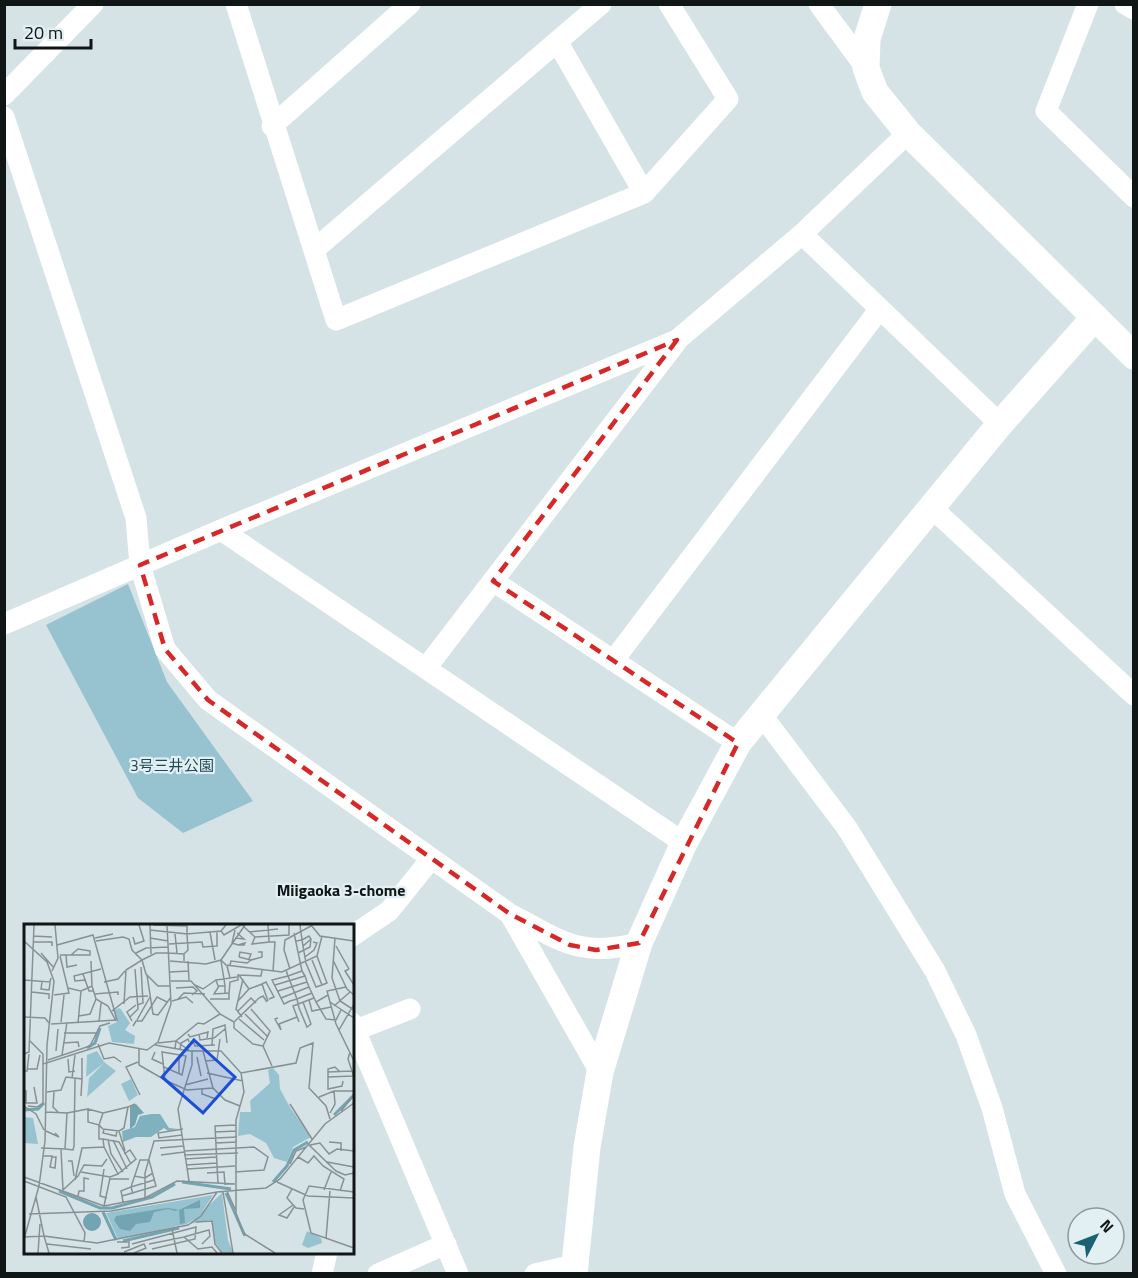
<svg xmlns="http://www.w3.org/2000/svg" width="1138" height="1278" font-family="'Titillium Web','Noto Sans JP',sans-serif">
  <rect width="100%" height="100%" fill="#d6e3e6"/>
  <!-- green -->
  <path fill="#96c3cf" d="M 128,584 L 167,682 L 253,801 L 183,833 L 138,798 L 46,625 Z"/>
  <g fill="none" stroke-linecap="round" stroke-linejoin="round">
    <!-- minor -->
    <path stroke="#fff" stroke-width="21" d="M 236,4 L 336,320 L 644,193 L 728,99 L 669,4
      M 819,4 L 866,68
      M 1088,4 L 1046,111 L 1134,197
      M 1125,4 L 1134,9
      M 558,43 L 644,193
      M 4,95 L 93,4
      M 4,117 L 136,518 L 140,565 L 165,649 L 208,700 L 510,914 L 600,1072
      M 272,126 L 410,4
      M 802,234 L 1000,424
      M 315,249 L 601,4
      M 931,507 L 1134,695
      M 221,530 L 684,843
      M 493,581 L 738,743
      M 4,624 L 221,530 L 677,340 L 802,234 L 908,133
      M 613,661 L 879,310
      M 426,668 L 677,341
      M 761,714 L 847,828 L 935,971 L 966,1035 L 992,1108 L 1015,1194 L 1056,1274
      M 510,914 C 562,941 579,958 639,943
      M 352,936 L 389,911 L 431,859
      M 352,1023 L 458,1274
      M 356,1030 L 410,1009
      M 322,1274 L 327,1252
      M 378,1274 L 446,1244
      M 535,1274 L 574,1265"/>
    <!-- tertiary -->
    <path stroke="#fff" stroke-width="27" d="M 878,4 L 867,39 L 866,68 L 875,92 L 908,133 L 1134,356
      M 574,1274 L 587,1147 L 600,1072 L 639,943 L 684,843 L 738,743 L 1000,424 L 1095,317"/>
  </g>
  <!-- marked area -->
  <path fill="none" stroke="#d62828" stroke-width="4.5" stroke-dasharray="12 8" stroke-linejoin="round" d="M 677,340 L 493,581 L 738,743 L 639,943 L 596,950 L 570,945 L 510,914 L 208,700 L 165,649 L 140,565 Z"/>
  <g text-anchor="middle" stroke-width="4.5" stroke-linejoin="round" paint-order="stroke">
    <!-- park labels -->
    <g font-size="15" fill="#1d4954" stroke="#e3f0f3">
      <text x="172" y="771">3号三井公園</text>
    </g>
    <!-- neighbourhood labels -->
    <g font-size="16" font-weight="bold" fill="#101516" stroke="#e3f0f3">
      <text x="341" y="896">Miigaoka 3-chome</text>
    </g>
  </g>
  <!-- overview -->
  <g transform="translate(24 924)">
    <rect width="330" height="330" fill="#d6e3e6"/>
    <path d="M 96,84 L 106,99 L 101,106 L 111,112 L 110,120 L 88,118 L 84,102 L 93,98 L 89,86 ZM 73,127 L 80,138 L 92,147 L 63,173 L 65,154 L 80,139 L 62,153 L 63,131 ZM 249,144 L 255,151 L 256,165 L 267,185 L 287,213 L 269,223 L 263,238 L 250,234 L 242,219 L 226,210 L 214,212 L 216,188 L 227,188 L 226,177 L 246,159 L 244,146 ZM 107,155 L 114,171 L 105,177 L 97,160 ZM 0,193 L 9,194 L 14,220 L 0,219 ZM 198,269 L 204,316 L 209,329 L 199,329 L 191,318 L 187,296 L 165,300 ZM 189,271 L 176,291 L 163,300 L 94,315 L 82,289 ZM 283,307 L 297,314 L 298,319 L 284,324 L 278,321 Z" fill="#96c3cf"/>
    <path d="M 127,190 L 136,190 L 145,204 L 154,205 L 144,207 L 140,204 L 127,213 L 112,213 L 99,218 L 98,207 L 111,203 L 116,192 Z" fill="#7fb1be"/>
    <path d="M 112,180 L 120,189 L 114,191 L 111,201 L 106,205 L 106,183 ZM 176,276 L 176,284 L 160,285 L 161,299 L 156,300 L 155,286 L 151,287 L 144,285 L 130,288 L 126,298 L 112,300 L 106,307 L 96,305 L 90,296 L 92,292 L 136,285 L 144,284 L 155,286 ZM59 298a9 9 0 1 1 18 0a9 9 0 1 1-18 0Z" fill="#73a4b1"/>
    <path fill="none" stroke="#73a4b1" stroke-width="3" d="M 63,124 L 71,119 L 76,104M 0,186 L 14,185 L 20,179M 310,191 L 330,171M 158,258 L 207,265M 249,258 L 263,242 L 270,226 L 284,218M 35,267 L 76,284 L 88,284 L 128,273 L 151,260M 202,269 L 221,312M 79,288 L 92,316M 99,317 L 155,304"/>
    <path fill="none" stroke="#879193" stroke-width="1.5" d="M 126,1 L 127,30M 129,1 L 163,2 L 163,10 L 197,7M 202,1 L 197,7 L 200,11 L 217,1M 218,1 L 231,13 L 265,11 L 265,1M 287,1 L 296,12 L 330,17M 126,6 L 163,10 L 164,26 L 160,30M 211,6 L 208,19 L 214,21 L 220,21 L 221,19 L 214,21M 186,8 L 191,36M 225,8 L 254,5M 270,9 L 278,47M 151,10 L 153,29M 9,12 L 28,13M 109,13 L 111,20 L 120,17 L 115,1M 231,13 L 228,20 L 245,18 L 244,1M 71,14 L 89,10M 126,14 L 144,17M 211,14 L 220,15 L 213,9M 311,14 L 308,54 L 316,77 L 330,86M 0,17 L 23,38 L 30,57 L 23,121 L 21,217 L 15,262 L 0,315M 72,17 L 99,13 L 105,15 L 108,26 L 118,36 L 132,29 L 145,29 L 160,30 L 160,37M 272,17 L 278,16 L 276,1M 9,18 L 28,18 L 28,22M 245,18 L 251,18 L 249,47M 145,20 L 178,18 L 179,23 L 193,22 L 193,8M 279,22 L 287,15 L 285,12 L 278,16 L 279,22 L 282,39 L 292,63 L 298,61M 312,22 L 325,45M 17,29 L 30,44M 112,29 L 122,24 L 144,23M 274,29 L 286,23 L 287,15M 36,31 L 47,31 L 54,25 L 66,27 L 66,31 L 47,31M 42,31 L 43,43 L 53,41M 215,33 L 216,28 L 227,30 L 225,35M 281,33 L 290,26 L 293,19 L 289,18M 197,36 L 202,41 L 258,48 L 293,32 L 298,12M 227,36 L 238,33 L 238,28 L 234,28M 288,36 L 298,61 L 303,59 L 293,32M 309,36 L 323,65 L 330,71M 67,37 L 68,63M 146,37 L 182,40 L 197,36 L 221,1M 164,37 L 165,56M 197,37 L 200,55 L 206,54M 206,41 L 207,37 L 223,39 L 227,36 L 215,33M 203,42 L 206,54 L 213,53M 266,45 L 260,26 L 261,16 L 287,2M 325,45 L 321,47 L 330,61M 262,46 L 264,52 L 278,47 L 281,52M 28,47 L 34,34 L 31,1M 146,48 L 165,47M 59,50 L 65,67 L 70,67M 123,51 L 129,90 L 134,91 L 147,73M 0,56 L 26,58 L 27,54M 62,56 L 51,57 L 50,52 L 77,45M 147,57 L 167,57 L 196,90 L 210,98 L 210,104 L 229,120 L 239,122M 18,58 L 17,65 L 25,66 L 26,59M 80,58 L 94,55 L 101,47M 238,60 L 242,58 L 250,73 L 245,75M 171,61 L 179,65 L 192,56M 251,61 L 281,52 L 283,58M 194,62 L 192,56 L 200,55 L 201,62M 322,63 L 303,67 L 312,100 L 330,137M 44,64 L 57,67 L 54,99M 152,64 L 169,63 L 173,67 L 168,71M 225,65 L 215,51 L 237,52 L 238,46M 57,67 L 68,62 L 72,75 L 84,82 L 92,97M 254,67 L 283,58 L 285,63M 8,68 L 25,70 L 25,75M 201,69 L 201,62 L 195,62 L 190,70 L 205,69 L 206,58 L 214,56 L 214,50M 70,70 L 94,68 L 94,71M 30,71 L 45,69 L 36,32M 304,71 L 292,78 L 302,95 L 312,96 L 317,86M 257,74 L 285,63 L 292,78M 154,75 L 160,69 L 181,70M 186,75 L 205,75 L 205,69M 285,76 L 288,87 L 307,83M 148,77 L 162,73 L 169,79M 214,77 L 225,65 L 238,60 L 244,77M 279,78 L 287,100 L 283,103 L 275,84 L 273,75 L 264,52 L 248,56 L 260,80 L 266,77 L 273,75 L 288,69M 306,78 L 330,94M 100,80 L 102,46 L 118,36 L 122,50 L 134,62 L 146,62M 113,81 L 119,79 L 117,43M 310,82 L 326,68M 227,85 L 246,107 L 239,122 L 248,142M 88,87 L 106,73 L 124,72M 214,87 L 227,74 L 232,79M 221,90 L 243,112M 55,92 L 66,90 L 72,75M 0,93 L 21,94 L 25,99M 106,93 L 114,85 L 111,45M 218,93 L 212,85 L 219,55M 254,94 L 251,95 L 257,106 L 255,100 L 273,93M 215,95 L 240,116M 113,96 L 126,73M 108,97 L 103,88 L 112,81M 37,98 L 40,71M 75,98 L 77,79M 210,98 L 235,74 L 239,72 L 243,78M 275,98 L 269,82 L 290,74M 27,100 L 93,96 L 69,11 L 33,21M 109,102 L 112,97 L 118,97 L 133,73 L 143,78M 315,106 L 330,80M 40,109 L 73,109M 164,110 L 166,113 L 184,108 L 183,114M 175,110 L 176,116 L 190,114 L 201,105M 6,117 L 19,130 L 19,140M 169,117 L 171,122 L 191,121M 39,119 L 54,118 L 55,123M 134,119 L 152,117 L 166,127 L 197,127 L 217,149 L 220,168 L 212,196 L 212,289 L 219,309 L 251,329M 74,120 L 80,135 L 90,133 L 97,138M 131,121 L 165,127M 188,121 L 189,105 L 201,101 L 203,119M 115,124 L 115,141 L 141,156 L 163,166 L 189,164M 151,125 L 152,117 L 174,99 L 180,100 L 196,90M 156,126 L 157,119 L 164,115 L 165,118M 32,127 L 34,105M 179,127 L 189,164 L 201,176 L 216,182M 131,128 L 128,135 L 139,140M 326,128 L 324,135 L 330,153M 0,130 L 5,128 L 10,1M 38,131 L 43,98M 173,133 L 177,152M 58,134 L 58,155M 44,135 L 45,148 L 51,147M 24,136 L 66,122 L 76,102 L 86,99M 181,137 L 193,136 L 196,115M 114,138 L 102,143 L 116,171M 140,143 L 158,151 L 162,132 L 138,128 L 141,156M 4,145 L 13,145 L 16,131M 0,147 L 3,147 L 5,130M 304,148 L 328,147M 316,148 L 311,143 L 304,145 L 304,165 L 318,162 L 319,157M 183,149 L 219,157M 217,149 L 272,139 L 276,124 L 289,119 L 285,164 L 302,182 L 306,195M 155,150 L 155,131M 304,153 L 329,152M 48,154 L 51,131M 161,161 L 184,155M 178,164 L 178,170 L 192,175 L 195,171M 2,166 L 2,179 L 13,179 L 10,163M 310,167 L 330,167M 23,168 L 37,166 L 42,153 L 58,155 L 57,172M 30,168 L 29,183 L 34,188M 295,173 L 310,167 L 311,180 L 306,189M 266,180 L 288,215M 0,182 L 12,190 L 20,206M 4,182 L 13,183 L 19,179 L 19,140 L 85,119 L 123,126 L 134,118 L 147,80 L 143,1M 64,185 L 79,189 L 75,201 L 79,205 L 95,207 L 100,204 L 104,183 L 111,180M 317,187 L 330,171M 43,189 L 64,185 L 64,198 L 75,201 L 75,215 L 79,215 L 80,223M 79,189 L 104,183M 80,205 L 79,209 L 92,212 L 93,207M 22,207 L 35,213 L 31,209M 95,207 L 101,227M 191,208 L 212,207M 158,211 L 135,214 L 134,209 L 159,205M 79,215 L 95,218 L 107,240M 84,215 L 87,230 L 99,248M 89,216 L 103,245M 305,218 L 317,219 L 317,227M 192,219 L 213,218M 284,220 L 312,247 L 321,251 L 330,249M 286,221 L 296,219 L 305,230 L 313,225 L 330,227M 17,224 L 41,225 L 43,189 L 22,188M 136,224 L 160,222M 37,225 L 39,266M 41,225 L 49,226 L 50,222 L 51,155M 160,227 L 230,223 L 244,233 L 240,246 L 211,248M 137,231 L 160,228M 160,231 L 214,229M 19,232 L 28,232 L 28,233 L 26,243 L 31,244 L 32,233 L 28,233M 274,233 L 284,239 L 290,232 L 299,242 L 320,255 L 316,267M 161,235 L 192,233M 44,237 L 48,237 L 50,252M 303,238 L 330,243M 266,240 L 272,227 L 282,223M 162,241 L 193,239M 80,245 L 76,272 L 83,274M 163,245 L 211,242M 183,249 L 200,248 L 201,261M 94,250 L 112,235 L 106,226 L 100,230M 110,252 L 121,254 L 129,249M 0,253 L 80,282 L 121,274 L 153,257 L 211,260M 86,255 L 105,255M 51,256 L 58,224 L 80,223 L 94,250 L 86,253 L 57,248M 0,257 L 42,273 L 61,309 L 60,318M 165,257 L 154,185 L 168,141 L 168,127M 253,258 L 284,272 L 330,274M 194,260 L 191,202 L 212,201M 268,265 L 263,274 L 272,284 L 280,285M 39,266 L 54,252 L 60,241 L 78,242 L 83,235M 300,266 L 307,248M 203,267 L 211,285M 199,268 L 209,329M 330,268 L 285,262 L 279,276 L 287,309 L 330,324M 109,270 L 107,263 L 130,256M 54,272 L 55,267 L 60,267 L 60,254 L 65,255M 98,272 L 132,262 L 125,236 L 116,236 L 107,263 L 97,267 L 98,272 L 99,278M 12,273 L 20,312 L 73,319 L 164,301 L 177,292 L 193,268M 121,274 L 121,249 L 130,217 L 213,213M 269,281 L 255,291 L 263,294 L 270,283M 80,282 L 86,254M 5,290 L 87,287 L 193,268 L 242,264 L 256,255 L 301,200 L 330,179M 172,298 L 188,297 L 191,320 L 198,329M 148,305 L 153,329M 0,313 L 20,312 L 25,329M 160,313 L 181,307M 302,314 L 306,267M 93,318 L 105,318 L 105,323 L 97,324M 23,320 L 67,325M 108,320 L 172,303 L 171,315 L 128,325M 125,320 L 160,313 L 174,325 L 188,323 L 193,329M 178,320 L 186,312 L 185,306 L 181,307M 100,328 L 120,320 L 122,324 L 110,329M 14,329 L 16,300"/>
    <path fill="#1d4ed8" fill-opacity="0.15" stroke="#1d4ed8" stroke-width="3" d="M 170,116 L 211,153 L 179,189 L 138,153 Z"/>
    <rect width="330" height="330" fill="none" stroke="#101516" stroke-width="3"/>
  </g>
  <!-- border -->
  <rect width="1138" height="1278" fill="none" stroke="#101516" stroke-width="12"/>
  <!-- north arrow -->
  <g transform="translate(1096 1236) rotate(48)"><circle r="28" fill="#e3f0f3" stroke="#8f989b" stroke-width="1.5"/>
  <path d="M0-4.5L10 22L0 15L-10 22Z" fill="#1a6171"/>
  <text y="-9" font-size="16" font-weight="bold" text-anchor="middle" fill="#101516">N</text>
  </g>
  <!-- scale -->
  <path d="M15 39v9h76v-9" fill="none" stroke="#101516" stroke-width="3"/>
  <text x="24" y="39" font-size="18" fill="#101516" stroke="#e3f0f3" stroke-width="4.5" paint-order="stroke">20 m</text>
</svg>
